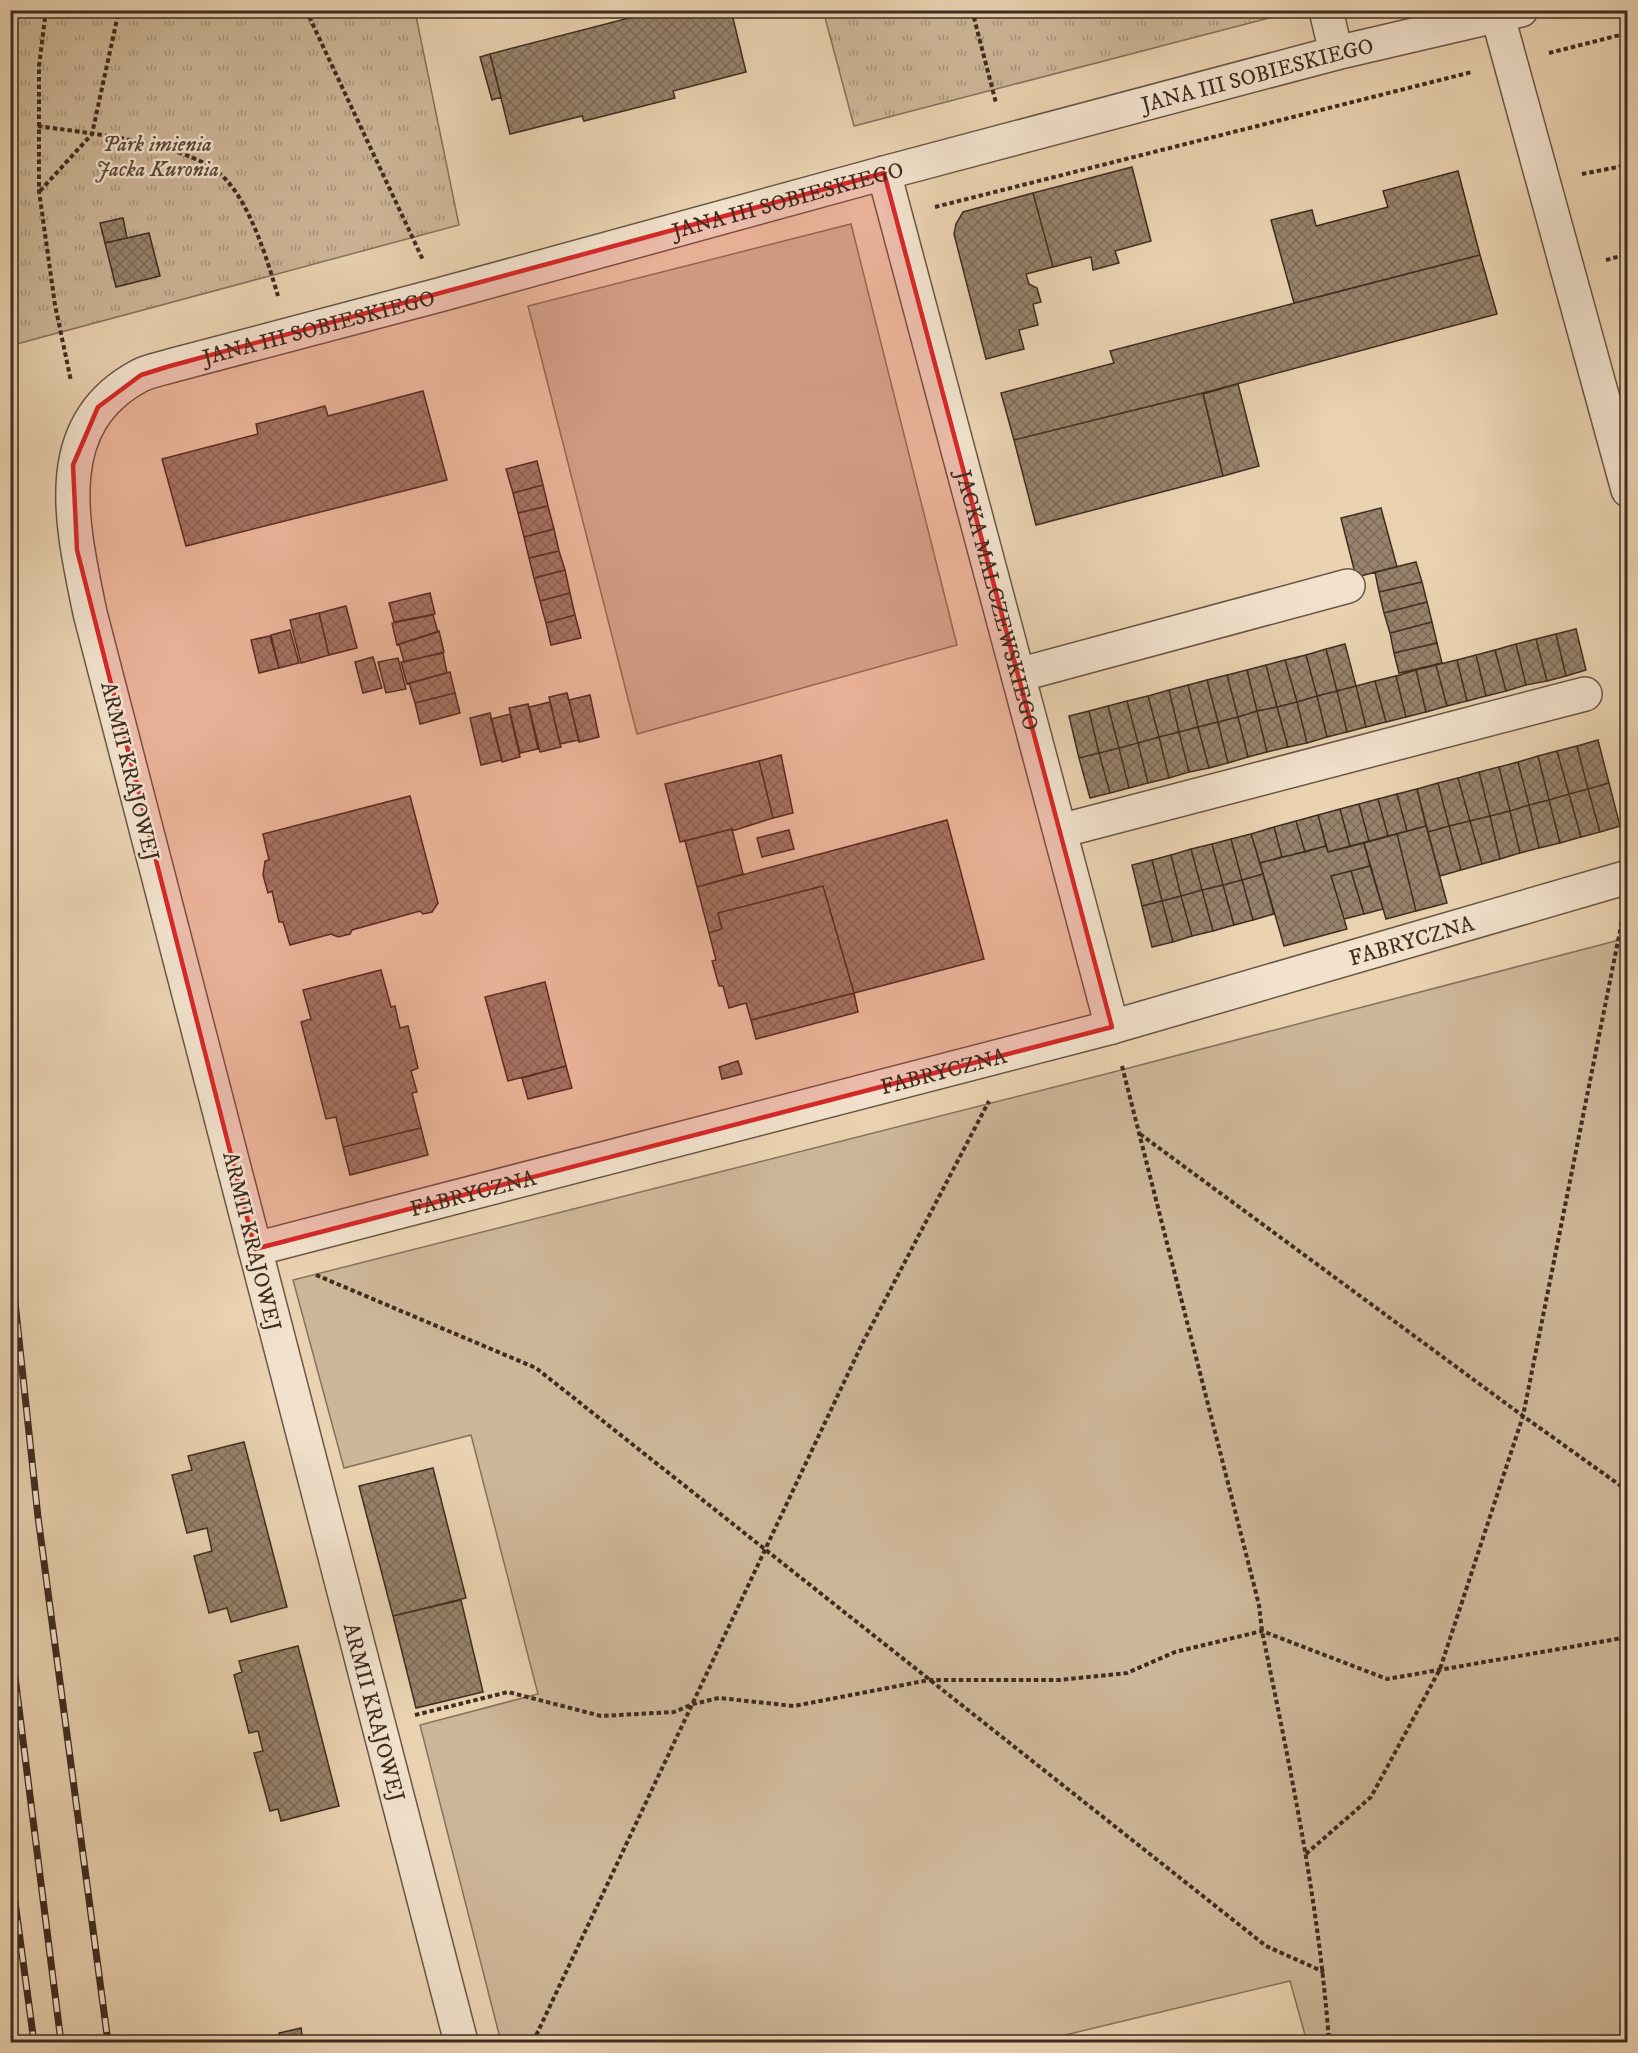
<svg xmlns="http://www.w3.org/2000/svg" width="1638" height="2053" font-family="'IM FELL DW Pica',serif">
  <defs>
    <pattern id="park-tufts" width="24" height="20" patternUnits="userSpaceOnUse" patternTransform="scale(1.5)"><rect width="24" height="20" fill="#ceb799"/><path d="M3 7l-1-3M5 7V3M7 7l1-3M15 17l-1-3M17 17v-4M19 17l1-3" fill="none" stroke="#a9957c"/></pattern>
    <pattern id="building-cross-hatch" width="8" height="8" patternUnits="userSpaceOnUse" patternTransform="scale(1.5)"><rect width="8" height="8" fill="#98836c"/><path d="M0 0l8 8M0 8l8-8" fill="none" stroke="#7d6b58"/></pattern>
  </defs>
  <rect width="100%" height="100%" fill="#ebd3b2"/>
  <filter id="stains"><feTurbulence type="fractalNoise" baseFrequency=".00333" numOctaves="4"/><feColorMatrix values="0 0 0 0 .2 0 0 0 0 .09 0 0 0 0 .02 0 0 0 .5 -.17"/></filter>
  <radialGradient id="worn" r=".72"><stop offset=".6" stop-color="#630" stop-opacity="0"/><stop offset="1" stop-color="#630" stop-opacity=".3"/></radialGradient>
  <!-- grass -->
  <path fill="#ceb799" stroke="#86725d" stroke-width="1.5" d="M 851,224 L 957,645 L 637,734 L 528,306 Z
    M 1627,938 L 1627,2042 L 1307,2042 L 1290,1981 L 1036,2042 L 501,2042 L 420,1725 L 538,1694 L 471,1435 L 344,1468 L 293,1280 L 1102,1075 Z"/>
  <!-- park -->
  <path fill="url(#park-tufts)" stroke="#86725d" stroke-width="1.5" d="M 823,10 L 1296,10 L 1296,11 L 854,126 Z
    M 10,11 L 415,11 L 459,225 L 13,345 L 10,241 Z"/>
  <!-- building -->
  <path fill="url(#building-cross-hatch)" stroke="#3f2c21" stroke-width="1.5" d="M 660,10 L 731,10 L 746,72 L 673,91 L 675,98 L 584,121 L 582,116 L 510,134 L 490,54 Z
    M 490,54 L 501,97 L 492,100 L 480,57 Z
    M 1132,167 L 1151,241 L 1115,251 L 1119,263 L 1093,270 L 1091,257 L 1053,267 L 1033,193 Z
    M 1458,171 L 1480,255 L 1294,303 L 1271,220 L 1312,210 L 1316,226 L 1388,207 L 1383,191 Z
    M 1033,193 L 1053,267 L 1026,274 L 1029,284 L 1037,288 L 1041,302 L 1033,304 L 1038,325 L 1019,330 L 1024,349 L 986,359 L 954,234 L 956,224 L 963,212 Z
    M 123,218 L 127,238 L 105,243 L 100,223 Z
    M 149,233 L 160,276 L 116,287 L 105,243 Z
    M 1480,255 L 1497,314 L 1203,393 L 1014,440 L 1001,393 L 1114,363 L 1110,351 Z
    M 1238,384 L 1259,466 L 1223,476 L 1203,394 Z
    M 423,391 L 447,480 L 186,546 L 162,459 L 258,434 L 256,424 L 280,418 L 325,406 L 328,416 Z
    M 1203,393 L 1223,476 L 1036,525 L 1014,440 Z
    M 537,461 L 543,485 L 513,493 L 506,469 Z
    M 543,485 L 548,506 L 518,513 L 513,493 Z
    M 548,506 L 554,529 L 524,537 L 518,513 Z
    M 1381,508 L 1397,567 L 1356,577 L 1341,518 Z
    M 554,529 L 559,551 L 529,558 L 524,537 Z
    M 559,551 L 565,570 L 534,578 L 529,558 Z
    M 1416,562 L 1422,582 L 1379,592 L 1375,572 Z
    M 565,570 L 570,593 L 540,601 L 534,578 Z
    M 1422,582 L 1427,602 L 1384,613 L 1379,592 Z
    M 430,593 L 435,614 L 394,622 L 389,603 Z
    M 570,593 L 575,615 L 546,623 L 540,601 Z
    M 1427,602 L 1432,622 L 1390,633 L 1384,613 Z
    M 346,606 L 357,648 L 329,655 L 319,613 Z
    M 319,613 L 329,655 L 301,663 L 290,620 Z
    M 433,615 L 438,632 L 397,645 L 392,623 Z
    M 575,615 L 581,638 L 551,645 L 546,623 Z
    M 1432,622 L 1437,643 L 1394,653 L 1390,633 Z
    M 1576,629 L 1586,670 L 1566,676 L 1556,634 Z
    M 290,630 L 299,663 L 279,668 L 271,635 Z
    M 439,631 L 444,652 L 404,662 L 399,644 Z
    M 1556,634 L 1566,676 L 1547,681 L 1536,639 Z
    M 270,636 L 279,668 L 259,673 L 251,640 Z
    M 1536,639 L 1547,681 L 1526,685 L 1516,644 Z
    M 1437,643 L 1442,663 L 1399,673 L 1394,653 Z
    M 1345,644 L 1356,686 L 1337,691 L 1326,649 Z
    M 1516,644 L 1526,685 L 1506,691 L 1495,650 Z
    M 1326,649 L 1337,691 L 1317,696 L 1306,655 Z
    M 1495,650 L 1506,691 L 1486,696 L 1476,655 Z
    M 443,653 L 447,673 L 407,684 L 401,662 Z
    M 1306,655 L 1317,696 L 1297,702 L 1285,660 Z
    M 1476,655 L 1486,696 L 1467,701 L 1457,660 Z
    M 373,657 L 382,688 L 363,693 L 355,662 Z
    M 398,658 L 406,689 L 386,693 L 378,662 Z
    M 1285,660 L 1297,702 L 1277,707 L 1266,665 Z
    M 1457,660 L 1467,701 L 1447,706 L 1436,665 Z
    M 1266,665 L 1277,707 L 1257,711 L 1247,670 Z
    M 1436,665 L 1447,706 L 1426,712 L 1416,670 Z
    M 1247,670 L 1257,711 L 1238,717 L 1227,675 Z
    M 1416,670 L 1426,712 L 1406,717 L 1396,676 Z
    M 450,672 L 455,693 L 415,703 L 409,683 Z
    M 1227,675 L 1238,717 L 1218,722 L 1207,680 Z
    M 1396,676 L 1406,717 L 1386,722 L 1375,681 Z
    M 1207,680 L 1218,722 L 1198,727 L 1188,685 Z
    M 1375,681 L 1386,722 L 1366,727 L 1356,686 Z
    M 1188,685 L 1198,727 L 1179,732 L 1169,690 Z
    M 1356,686 L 1366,727 L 1347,732 L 1337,691 Z
    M 1169,690 L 1179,732 L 1159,737 L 1148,696 Z
    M 1337,691 L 1347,732 L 1327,737 L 1317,696 Z
    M 455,693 L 460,713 L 420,724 L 415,703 Z
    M 567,693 L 579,740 L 560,744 L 549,697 Z
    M 590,695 L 599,737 L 579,742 L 569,700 Z
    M 1148,696 L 1159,737 L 1138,743 L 1127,701 Z
    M 1317,696 L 1327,737 L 1307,743 L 1297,702 Z
    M 1127,701 L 1138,743 L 1119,748 L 1108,706 Z
    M 550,702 L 561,747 L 540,752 L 529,707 Z
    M 1297,702 L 1307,743 L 1288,747 L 1277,707 Z
    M 528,704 L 538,749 L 520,753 L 509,708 Z
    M 1108,706 L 1119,748 L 1099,753 L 1089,711 Z
    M 1277,707 L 1288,747 L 1267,752 L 1257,711 Z
    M 1089,711 L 1099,753 L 1079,758 L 1069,716 Z
    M 1257,711 L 1267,752 L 1248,757 L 1238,717 Z
    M 490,713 L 502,760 L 481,765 L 470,718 Z
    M 510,714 L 520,757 L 502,762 L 491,719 Z
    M 1238,717 L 1248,757 L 1228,763 L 1218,722 Z
    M 1218,722 L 1228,763 L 1209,768 L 1198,727 Z
    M 1198,727 L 1209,768 L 1189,772 L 1179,732 Z
    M 1179,732 L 1189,772 L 1169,778 L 1159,737 Z
    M 1159,737 L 1169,778 L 1148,783 L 1138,743 Z
    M 1598,740 L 1609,783 L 1588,789 L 1577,746 Z
    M 1138,743 L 1148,783 L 1129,788 L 1119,748 Z
    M 1577,746 L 1588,789 L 1569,794 L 1557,751 Z
    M 1119,748 L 1129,788 L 1110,793 L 1099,753 Z
    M 1557,751 L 1569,794 L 1549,800 L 1538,756 Z
    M 1099,753 L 1110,793 L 1090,798 L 1079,758 Z
    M 781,755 L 793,813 L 773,818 L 759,761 Z
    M 1538,756 L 1549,800 L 1529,805 L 1518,762 Z
    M 759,761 L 773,818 L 732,831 L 732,829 L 680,842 L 665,784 Z
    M 1518,762 L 1529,805 L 1510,811 L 1499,767 Z
    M 1499,767 L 1510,811 L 1490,816 L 1479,772 Z
    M 1479,772 L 1490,816 L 1470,821 L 1458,778 Z
    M 1458,778 L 1470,821 L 1449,826 L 1438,783 Z
    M 1438,783 L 1449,826 L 1428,832 L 1417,789 Z
    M 1609,783 L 1620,826 L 1600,832 L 1588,789 Z
    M 1417,789 L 1426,826 L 1407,831 L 1397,794 Z
    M 1588,789 L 1600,832 L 1581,837 L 1569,794 Z
    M 1397,794 L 1407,831 L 1388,836 L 1378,799 Z
    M 1569,794 L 1581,837 L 1560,843 L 1549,800 Z
    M 410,796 L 438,903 L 432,912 L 423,914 L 420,911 L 352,930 L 350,934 L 338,937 L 331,934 L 290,945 L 283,922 L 279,922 L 272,891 L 268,893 L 263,875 L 265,861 L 269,860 L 263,834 Z
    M 1378,799 L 1388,836 L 1369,841 L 1359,804 Z
    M 1549,800 L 1560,843 L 1539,848 L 1529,805 Z
    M 1359,804 L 1369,841 L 1350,846 L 1340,809 Z
    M 1529,805 L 1539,848 L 1520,853 L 1510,811 Z
    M 1340,809 L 1350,846 L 1328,852 L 1318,815 Z
    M 1510,811 L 1520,853 L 1500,859 L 1490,816 Z
    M 1318,815 L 1326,846 L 1305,852 L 1296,821 Z
    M 1490,816 L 1500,859 L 1482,864 L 1470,821 Z
    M 947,820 L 984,959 L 854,993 L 823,886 L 718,913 L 722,929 L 709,933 L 697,887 Z
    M 1296,821 L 1305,852 L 1282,857 L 1274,827 Z
    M 1470,821 L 1482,864 L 1461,870 L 1449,826 Z
    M 1426,826 L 1447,903 L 1416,911 L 1397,834 Z
    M 1449,826 L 1461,870 L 1440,876 L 1428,832 Z
    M 1274,827 L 1282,857 L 1260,863 L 1251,834 Z
    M 732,829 L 743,874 L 697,887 L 685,841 Z
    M 789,830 L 794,849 L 762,857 L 757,838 Z
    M 1251,834 L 1263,874 L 1242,880 L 1231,839 Z
    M 1397,834 L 1416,911 L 1386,919 L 1364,843 Z
    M 1231,839 L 1242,880 L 1223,885 L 1212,844 Z
    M 1364,843 L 1370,866 L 1331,876 L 1347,929 L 1284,946 L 1260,863 L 1326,846 L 1328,852 Z
    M 1212,844 L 1223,885 L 1202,890 L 1191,849 Z
    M 1191,849 L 1202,890 L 1181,896 L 1171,855 Z
    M 1171,855 L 1181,896 L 1162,901 L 1152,860 Z
    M 1152,860 L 1162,901 L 1142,906 L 1132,865 Z
    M 1370,866 L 1383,909 L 1364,914 L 1351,871 Z
    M 1351,871 L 1364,914 L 1344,919 L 1331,876 Z
    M 1263,874 L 1274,914 L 1253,920 L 1242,880 Z
    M 1242,880 L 1253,920 L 1234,925 L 1223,885 Z
    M 1223,885 L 1234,925 L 1213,931 L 1202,890 Z
    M 823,886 L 854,993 L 751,1020 L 746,1003 L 729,1008 L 723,986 L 719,986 L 712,961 L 716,960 L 709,933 L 722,929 L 718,913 Z
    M 1202,890 L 1213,931 L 1192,936 L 1181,896 Z
    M 1181,896 L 1192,936 L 1173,942 L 1162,901 Z
    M 1162,901 L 1173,942 L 1152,947 L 1142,906 Z
    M 381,970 L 391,1007 L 395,1006 L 400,1028 L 408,1026 L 418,1068 L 411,1071 L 417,1092 L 412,1093 L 421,1128 L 343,1147 L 336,1117 L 326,1119 L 301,1022 L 311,1019 L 303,990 Z
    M 545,982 L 566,1066 L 508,1081 L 485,997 Z
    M 854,993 L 858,1012 L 756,1039 L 751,1020 Z
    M 738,1061 L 742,1074 L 722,1079 L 719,1067 Z
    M 566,1066 L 572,1088 L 528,1099 L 522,1078 Z
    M 421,1128 L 428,1155 L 350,1175 L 343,1147 Z
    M 244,1442 L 287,1607 L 231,1622 L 227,1608 L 209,1613 L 194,1556 L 212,1551 L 207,1528 L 187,1533 L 172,1475 L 192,1470 L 188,1456 Z
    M 433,1468 L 466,1598 L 393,1616 L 359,1486 Z
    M 461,1600 L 483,1692 L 416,1708 L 393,1616 Z
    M 298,1646 L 339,1806 L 281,1821 L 278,1809 L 270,1811 L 254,1753 L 263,1751 L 258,1731 L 249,1733 L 234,1675 L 242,1672 L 239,1661 Z
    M 301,2028 L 303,2042 L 281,2042 L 279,2033 Z"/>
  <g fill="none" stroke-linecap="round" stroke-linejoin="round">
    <!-- minor casing -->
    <g stroke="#6a5645" stroke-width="36">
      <g id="minor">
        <path d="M 1326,10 L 1336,53"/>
        <path d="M 1498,17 L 1628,490"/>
        <path id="s1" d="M 884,173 L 1112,1027"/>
        <path d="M 1018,675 L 1348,586"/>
        <path d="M 1060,831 L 1585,694"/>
        <path id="s2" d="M 255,1249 L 1112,1027 L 1628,877"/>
        <path id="s3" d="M 461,2042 L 90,613 C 73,529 46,426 139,376 C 148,371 160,369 170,366 L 439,295 L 884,173 L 1336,53 L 1521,10"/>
      </g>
    </g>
    <!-- path -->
    <path stroke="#3f2c21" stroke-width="4" stroke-dasharray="4.5 3" stroke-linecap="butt" d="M 46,10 L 39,66 L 39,191 L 55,305 L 71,381
      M 306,10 L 423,260
      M 972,10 L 996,103
      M 1549,53 L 1628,33
      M 38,126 C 86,133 182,142 219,173 C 249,198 267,259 278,296
      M 1582,174 L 1628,165
      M 40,191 L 92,134 L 119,10
      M 935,207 L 1472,72
      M 1606,260 L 1628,254
      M 1122,1066 L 1259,1605 L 1262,1631 C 1290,1767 1319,1903 1329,2042
      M 1140,1134 L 1523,1416 L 1628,1491
      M 316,1275 L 536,1368 L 1266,1946 L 1324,1972
      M 415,1715 L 508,1692 L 601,1716 L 674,1712 L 693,1704 L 719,1698 L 794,1706 L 929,1680 L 1060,1680 L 1127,1673 L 1175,1652 L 1262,1631 L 1387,1679 L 1628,1637
      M 1306,1854 L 1371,1797 L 1440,1669 L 1523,1416 L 1622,921
      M 533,2042 L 862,1344 L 989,1101"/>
    <!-- minor -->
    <use href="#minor" stroke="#f2e2cd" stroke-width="33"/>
    <!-- rail casing -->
    <g stroke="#3f2c21" stroke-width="7">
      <path id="rail" d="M 10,1240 L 15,1302 L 38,1517 L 108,2042
        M 10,1637 L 61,2042
        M 10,1865 L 34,2042"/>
    </g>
    <!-- rail -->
    <use href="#rail" stroke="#f2e2cd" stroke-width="4.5" stroke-dasharray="14" stroke-linecap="butt"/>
  </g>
  <!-- marked area -->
  <path fill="#d62828" fill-opacity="0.2" stroke="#d62828" stroke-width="4.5" stroke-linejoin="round" d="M 884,173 L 1112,1027 L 255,1249 L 77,550 L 73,465 L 98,407 L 141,375 L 170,366 Z"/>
  <g text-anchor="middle" stroke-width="5" stroke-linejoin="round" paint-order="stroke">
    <!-- street labels -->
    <g font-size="22" fill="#3f2c21" stroke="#f2e2cd">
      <text dy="8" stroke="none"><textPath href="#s3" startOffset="2898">JANA III SOBIESKIEGO</textPath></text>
      <text dy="8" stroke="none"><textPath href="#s3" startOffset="2412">JANA III SOBIESKIEGO</textPath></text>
      <text dy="8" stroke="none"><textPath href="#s3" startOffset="1926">JANA III SOBIESKIEGO</textPath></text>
      <text dy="8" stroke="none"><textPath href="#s1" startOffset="442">JACKA MALCZEWSKIEGO</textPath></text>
      <text transform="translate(131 771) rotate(76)" y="8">ARMII KRAJOWEJ</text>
      <text dy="8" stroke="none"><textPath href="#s2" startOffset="1197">FABRYCZNA</textPath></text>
      <text dy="8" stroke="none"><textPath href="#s2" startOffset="711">FABRYCZNA</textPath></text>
      <text dy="8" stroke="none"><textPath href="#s2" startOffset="225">FABRYCZNA</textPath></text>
      <text transform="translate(253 1241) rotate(76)" y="8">ARMII KRAJOWEJ</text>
      <text transform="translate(375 1712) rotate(75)" y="8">ARMII KRAJOWEJ</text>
    </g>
    <!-- park labels -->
    <g font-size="22" font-style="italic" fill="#5c4839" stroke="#f2e2cd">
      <text x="157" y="151">Park imienia<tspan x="157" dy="25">Jacka Kuronia</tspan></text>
    </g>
  </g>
  <!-- margin -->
  <rect width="1638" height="2053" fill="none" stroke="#ebd3b2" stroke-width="36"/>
  <rect x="12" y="12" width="1614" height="2029" fill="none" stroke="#3f2c21" stroke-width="3"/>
  <rect x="18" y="18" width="1602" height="2017" fill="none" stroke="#3f2c21" stroke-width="1.5"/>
  <rect width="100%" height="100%" filter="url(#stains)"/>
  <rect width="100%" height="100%" fill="url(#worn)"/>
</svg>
